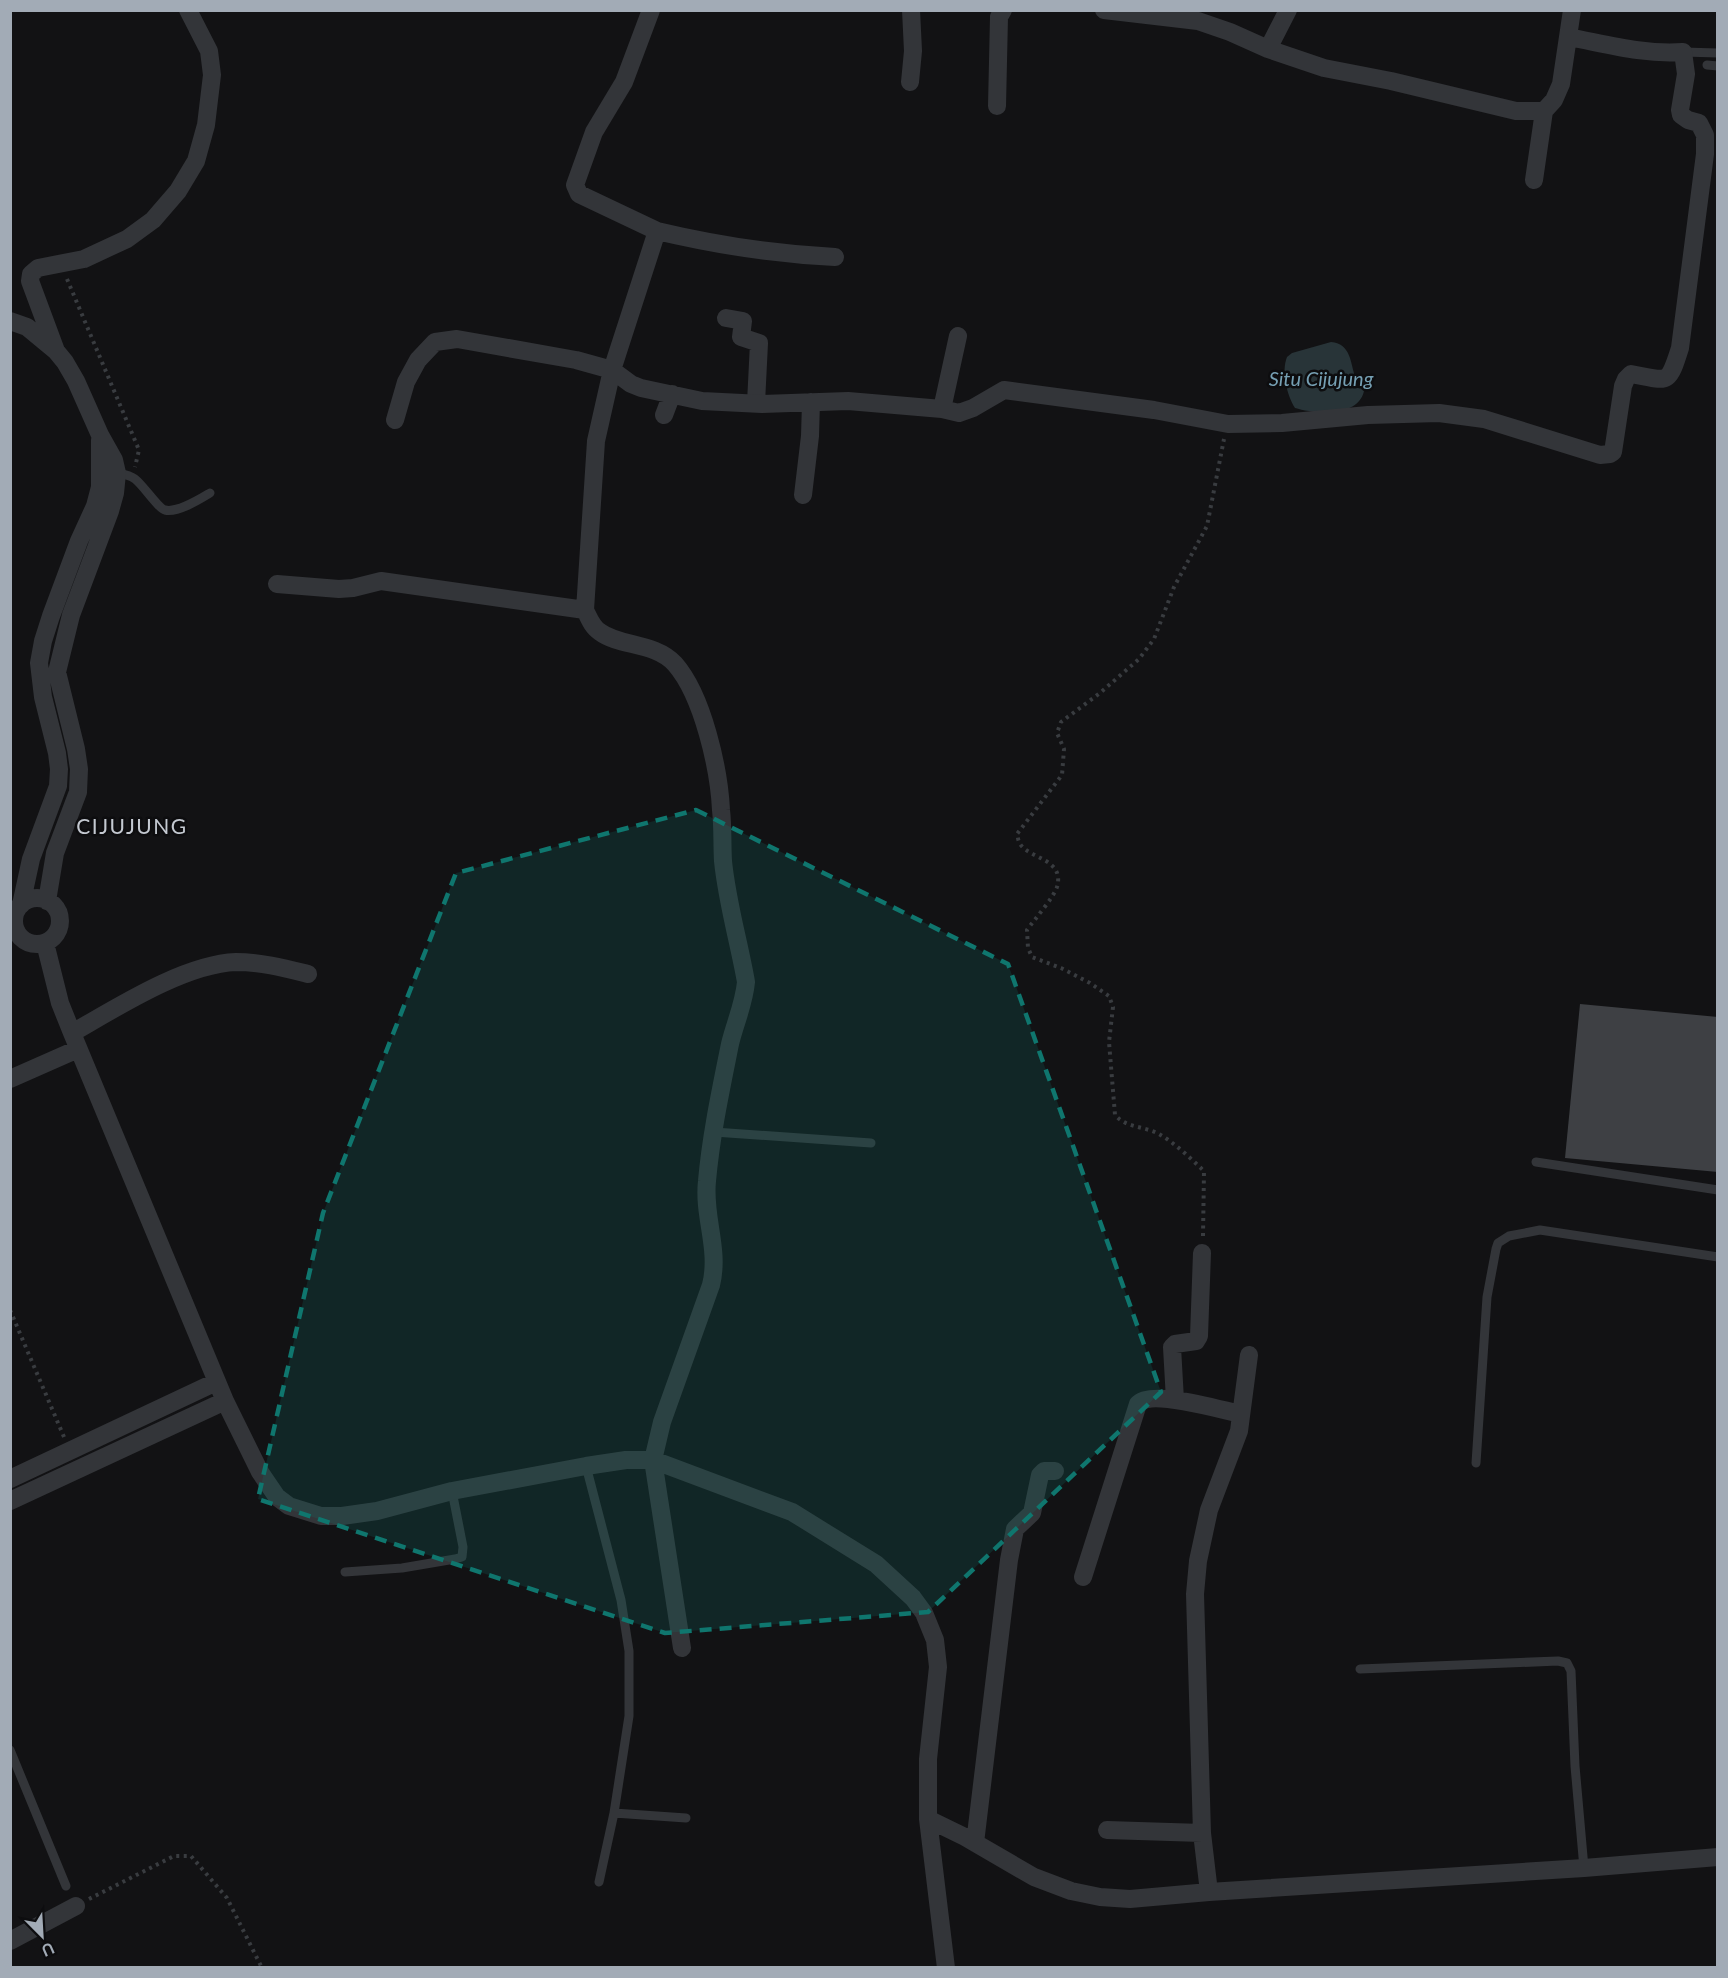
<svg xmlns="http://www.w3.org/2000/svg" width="1728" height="1978" font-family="Lato,sans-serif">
  <rect width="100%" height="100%" fill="#121214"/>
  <!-- water -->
  <path fill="#283438" d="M 1331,342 C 1352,344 1350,364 1356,379 C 1358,383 1361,386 1364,391 C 1358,418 1315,414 1295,408 C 1287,395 1281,372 1287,357 L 1292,353 Z"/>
  <!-- building -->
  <path fill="#3e4044" d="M 1580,1004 L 1718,1017 L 1718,1172 L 1565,1158 Z"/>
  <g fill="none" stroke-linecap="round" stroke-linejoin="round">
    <!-- path -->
    <path stroke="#393c40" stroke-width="4" stroke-dasharray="3 4.5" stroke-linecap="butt" d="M 67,279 L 139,450 L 135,467
      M 1203,1236 L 1204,1171 C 1190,1158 1175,1143 1159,1134 C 1144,1126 1126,1128 1115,1115 L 1109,1042 L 1113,1007 L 1109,996 L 1090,983 L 1061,968 L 1032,957 L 1028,948 L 1027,930 C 1034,920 1054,897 1057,887 C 1065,859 1030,859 1020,844 C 1018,841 1018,837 1017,834 L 1062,775 L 1064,749 L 1057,733 L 1061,722 L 1100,693 L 1139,659 L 1154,639 L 1174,587 L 1207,526 L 1224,439
      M 10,1310 L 64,1437
      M 89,1899 L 174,1856 L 191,1856 L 227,1898 L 262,1968"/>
    <!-- service -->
    <path stroke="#333539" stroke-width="9" d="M 1683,52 L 1718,53
      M 1707,65 L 1718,66
      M 117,473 C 123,474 130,475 135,479 C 143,485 159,509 165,510 C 178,513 200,499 210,493
      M 714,1132 L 871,1143
      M 1536,1162 L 1718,1190
      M 1476,1463 L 1487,1297 L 1496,1249 L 1498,1243 L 1509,1236 L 1540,1230 L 1718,1257
      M 586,1466 L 621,1600 L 629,1651 L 629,1716 L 614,1813 L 599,1882
      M 345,1572 L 402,1568 L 455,1559 L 462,1557 L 463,1547 L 452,1491
      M 1360,1669 L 1558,1661 L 1567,1663 L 1571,1671 L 1575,1766 L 1584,1868
      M 10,1750 L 66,1886
      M 614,1813 L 686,1818"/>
    <!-- minor -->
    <path stroke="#333539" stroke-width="18" d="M 651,10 L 624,82 L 594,132 L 575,185 L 579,194 L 657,231 L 612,370 L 596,441 L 585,610 C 589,618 592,627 600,632 C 620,647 655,642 675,664 C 703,696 719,769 721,810 C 723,827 722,844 723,861 C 727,902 739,942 746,982 C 744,1004 735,1023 730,1044 C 721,1089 711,1135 707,1181 C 703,1217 720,1249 711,1285 L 662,1422 L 653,1460 L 682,1648
      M 1104,10 L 1198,21 L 1230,32 L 1268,49 L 1324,68 L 1391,81 L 1516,111 L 1544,111 L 1554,100 L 1561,84 L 1572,10
      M 1268,49 L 1288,10
      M 910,82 L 913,51 L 911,10
      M 997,106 L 999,17 L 1003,10
      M 1534,180 L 1544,111
      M 657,231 C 716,245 774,254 835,257
      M 726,318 L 743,321 L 741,337 L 759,343 L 756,403
      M 10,321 L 27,327 L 56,351 L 65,362 L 76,381 L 100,435 L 114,460 L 117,473 L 115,493 L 110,511 L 71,615 L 57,672 L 76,749 L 79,769 L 78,792 L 55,853 L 47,901
      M 56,351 L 30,281 L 31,274 L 38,268 L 84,259 L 127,239 L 153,220 L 178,191 L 196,161 L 206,125 L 212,75 L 209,51 L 188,10
      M 942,409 L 958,336
      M 664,415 L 672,394
      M 395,420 L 406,382 L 418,360 L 435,342 L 457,339 L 576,360 L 612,370 L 631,384 L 641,388 L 702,401 L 762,404 L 848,401 L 942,409 L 959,413 L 973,408 L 1004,390 L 1154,410 L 1228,424 L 1282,423 L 1368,415 L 1439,413 L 1484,419 L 1600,455 L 1610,454 L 1613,452 L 1623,386 L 1626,379 L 1631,374 C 1669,381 1668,386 1680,348 L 1705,154 L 1705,135 L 1699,123 L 1688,120 L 1681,115 L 1680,110 L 1686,74 L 1683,52 C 1644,55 1606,44 1568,37
      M 803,495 L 810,436 L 811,402
      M 277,584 L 339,589 L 353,588 L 381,581 L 585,610
      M14 921a23 23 0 1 1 46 0a23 23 0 1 1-46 0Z
      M 21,905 L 31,859 L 58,786 L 59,769 L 57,753 L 43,697 L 39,663 L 43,641 L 51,616 L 79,541 L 95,506 L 100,487 L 100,440
      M 45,943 L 60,1003 L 72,1033 L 225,1401 L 260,1472 L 277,1497 L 289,1506 L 321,1516 L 342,1516 L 377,1511 L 452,1491 L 586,1466 L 626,1460 L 653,1460 L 792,1512 L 876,1564 L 913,1598 L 924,1613 L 935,1640 L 938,1667 L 928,1759 L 928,1819 L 965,1837 L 1034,1877 L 1071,1891 L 1100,1897 L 1130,1899 L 1209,1892 L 1584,1868 L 1718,1857
      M 72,1033 C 116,1008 184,964 236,962 C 261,962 284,968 308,974
      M 10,1079 L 78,1049
      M 1175,1400 L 1172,1347 L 1175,1344 L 1196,1341 L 1199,1336 L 1202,1253
      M 10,1479 L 216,1382
      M 10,1501 L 225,1401
      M 1083,1577 L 1138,1404 C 1151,1389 1221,1410 1241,1414
      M 928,1819 L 946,1968
      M 1107,1830 L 1202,1833
      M 975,1843 L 1009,1560 L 1015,1529 L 1032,1513 L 1040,1475 L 1044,1471 L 1055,1471
      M 1209,1892 L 1202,1833 L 1195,1594 L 1198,1561 L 1209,1510 L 1239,1431 L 1249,1355
      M 10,1941 L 76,1906"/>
  </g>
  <!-- marked area -->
  <path fill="#0f766e" fill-opacity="0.2" stroke="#0f766e" stroke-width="4.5" stroke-dasharray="12 8" stroke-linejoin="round" d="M 696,810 L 1008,964 L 1161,1392 L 928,1612 L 665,1633 L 258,1499 L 323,1213 L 456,873 Z"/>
  <g text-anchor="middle" stroke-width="5" stroke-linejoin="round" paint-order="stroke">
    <!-- water labels -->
    <g font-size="20" font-style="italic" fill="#76a0b4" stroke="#0d0d0f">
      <text x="1321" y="386">Situ Cijujung</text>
    </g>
    <!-- quarter labels -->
    <g font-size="21" letter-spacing="1.5" fill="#c4c9d1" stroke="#0d0d0f">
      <text x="132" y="834">CIJUJUNG</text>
    </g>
  </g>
  <!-- border -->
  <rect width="1728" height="1978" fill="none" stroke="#a2abb6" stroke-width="24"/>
  <!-- north arrow -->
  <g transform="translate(42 1936) rotate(156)" stroke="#0d0d0f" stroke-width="4.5" paint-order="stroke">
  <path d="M0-4.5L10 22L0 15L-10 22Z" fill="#a2abb6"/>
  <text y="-9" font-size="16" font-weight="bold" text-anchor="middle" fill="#a2abb6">U</text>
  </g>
</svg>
